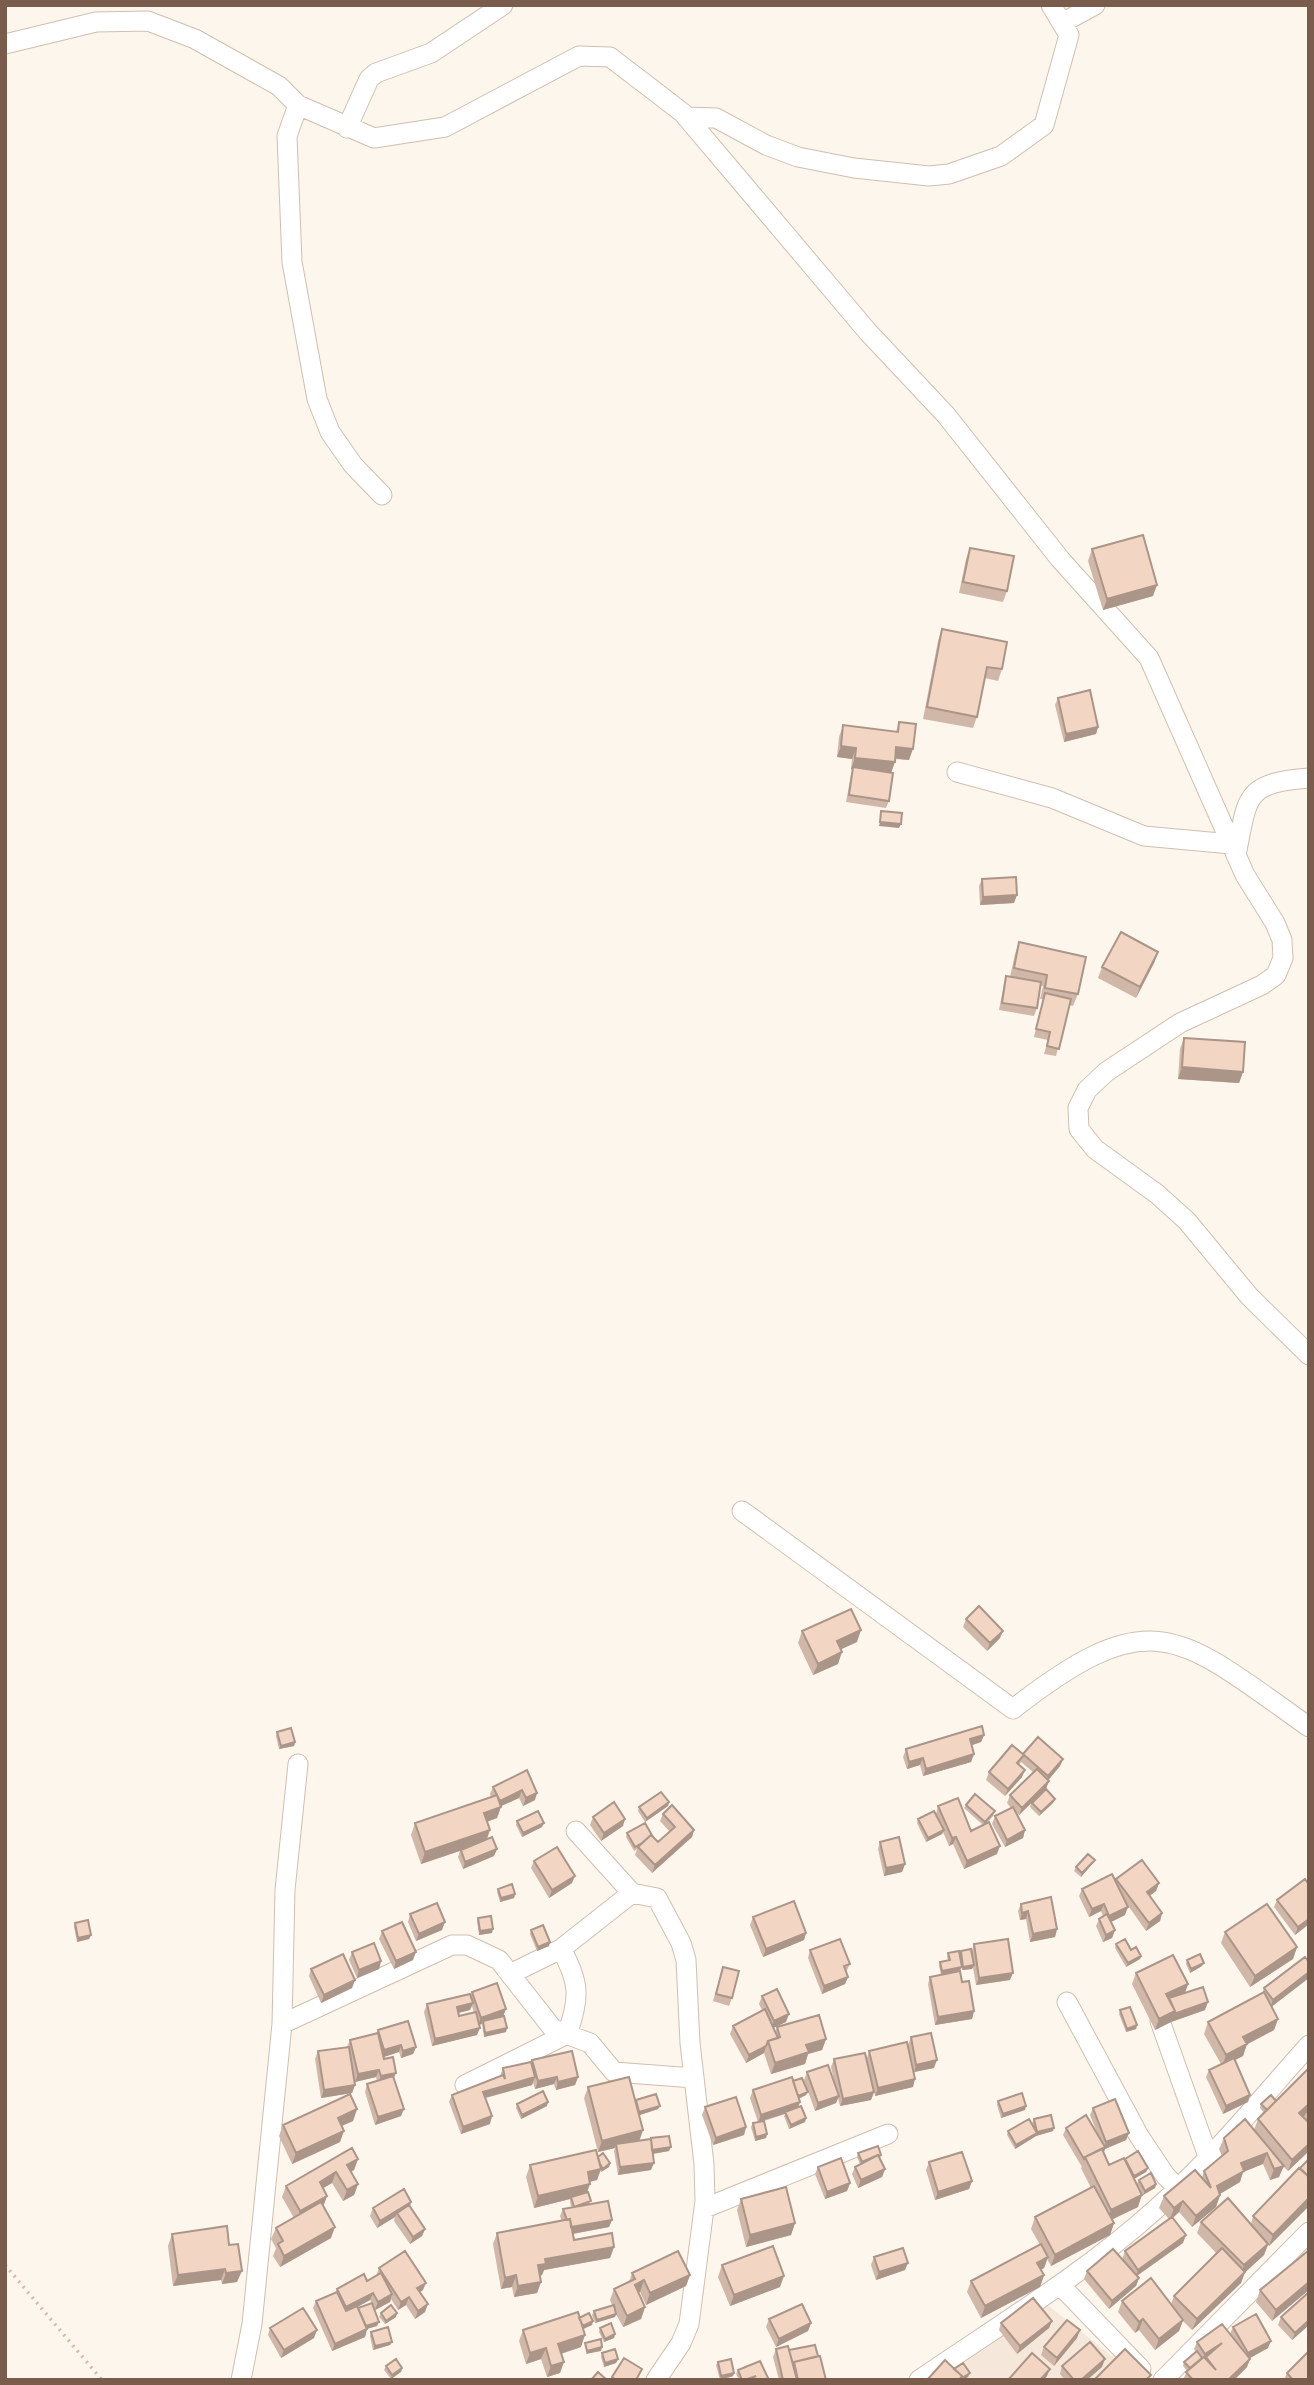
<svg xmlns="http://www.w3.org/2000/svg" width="1314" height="2385" font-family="'PT Sans Narrow',sans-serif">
  <rect width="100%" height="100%" fill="#fdf6ec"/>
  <!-- residential -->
  <path fill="#f5e8da" d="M 1045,2303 L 1142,2380 L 924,2380 Z"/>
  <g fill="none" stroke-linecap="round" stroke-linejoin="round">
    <!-- minor casing -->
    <g stroke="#d1beb0" stroke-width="21">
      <path id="minor" d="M 1062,23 L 1095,5
        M 5,44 L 96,22 L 148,21 L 195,39 L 279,86 L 298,105 L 374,138 L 445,127 L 579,56 L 610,57 L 683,113 L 868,332 L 946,415 L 1060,559 L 1149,658 L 1245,875 L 1275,923 L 1282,940 L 1283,958 L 1276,975 L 1262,985 L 1180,1023 L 1106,1072 L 1087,1090 L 1078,1108 L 1079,1129 L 1095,1149 L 1157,1194 L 1187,1221 L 1249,1296 L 1309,1355
        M 298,105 L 287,136 L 292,262 L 317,399 L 330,432 L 353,465 L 382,495
        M 686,117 L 716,118 L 766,145 L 798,157 L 854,168 L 929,176 L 949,174 L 1001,156 L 1044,125 L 1069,35 L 1051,5
        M 347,128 L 369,79 L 376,73 L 431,53 L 503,5
        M 957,772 L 1052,798 L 1144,836 L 1231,844
        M 1236,855 C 1248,797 1243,783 1309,778
        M 742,1511 L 1013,1709 C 1153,1600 1178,1634 1309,1727
        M 576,1831 L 632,1893 L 657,1898 L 681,1943 L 686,1960 L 690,2043 L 704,2164 L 705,2201 L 689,2324 L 681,2343 L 656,2380
        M 510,1974 L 561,1949 L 632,1893
        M 1067,2002 L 1139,2136 L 1165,2175 L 1178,2189
        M 1160,2021 L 1209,2159
        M 282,2024 L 452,1945 L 467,1945 L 499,1960 L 553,2029 L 590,2043 L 614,2072 L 694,2078
        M 465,2085 L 567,2034 C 580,1999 580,1982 561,1949
        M 705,2208 L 888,2134
        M 1060,2285 L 1141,2369
        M 241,2380 L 252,2324 L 282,2024 L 285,1890 L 298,1764
        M 919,2380 C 999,2325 1084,2274 1156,2209 C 1212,2159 1259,2101 1309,2045
        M 1163,2380 L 1309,2232"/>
    </g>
    <!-- path -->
    <path stroke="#d9b8a5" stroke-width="3.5" stroke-dasharray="2 5" stroke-linecap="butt" d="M 5,2265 L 102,2380"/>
    <!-- minor -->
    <use href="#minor" stroke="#fff" stroke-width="19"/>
  </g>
  <!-- wall -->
  <path fill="#d1b7a8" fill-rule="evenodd" d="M 970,548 L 1007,591 L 1003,602 L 959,593 L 966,559 Z
    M 1092,549 L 1153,596 L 1103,610 L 1088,561 Z
    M 942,629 L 1002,669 L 998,681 L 985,678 L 977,717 L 973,728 L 923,719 L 938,641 Z
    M 1058,698 L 1098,727 L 1096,734 L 1064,742 L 1055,705 Z
    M 899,722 L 909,760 L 895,759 L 891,773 L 889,801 L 886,808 L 846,802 L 851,775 L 853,769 L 851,769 L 852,759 L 837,757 L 839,737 L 843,725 L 896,732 Z
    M 982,879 L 1014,903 L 980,905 L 979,886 Z
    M 1019,942 L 1078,994 L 1073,1006 L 1069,1005 L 1056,1056 L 1044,1054 L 1048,1040 L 1034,1037 L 1043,999 L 1040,999 L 1043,986 L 1040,986 L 1037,1008 L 1034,1016 L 999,1010 L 1004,984 L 1006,976 L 1010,977 L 1015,954 Z
    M 1158,952 L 1154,963 L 1136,998 L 1098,978 L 1102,967 Z
    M 1184,1038 L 1243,1072 L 1239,1083 L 1178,1079 L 1180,1049 Z
    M 966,1619 L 1000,1638 L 987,1651 L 963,1627 Z
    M 802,1631 L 857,1642 L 841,1649 L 838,1664 L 813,1675 L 798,1643 Z
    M 277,1732 L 295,1742 L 294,1746 L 279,1749 L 276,1736 Z
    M 984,1735 L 981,1742 L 971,1745 L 974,1754 L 971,1762 L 923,1776 L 920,1765 L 907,1769 L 903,1757 L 906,1749 Z
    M 1023,1755 L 1063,1759 L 1060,1766 L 1048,1780 L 1046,1789 L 1053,1803 L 1039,1816 L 1030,1807 L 1031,1803 L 1019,1815 L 1016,1812 L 1025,1830 L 1023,1838 L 1005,1847 L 992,1824 L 995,1816 L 1011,1808 L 1007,1803 L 1010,1795 L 1033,1772 L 1021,1762 L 1019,1765 L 1022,1777 L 1005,1796 L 986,1780 L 989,1772 Z
    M 527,1770 L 535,1800 L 523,1806 L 519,1798 L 501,1806 L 497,1818 L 487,1822 L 487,1839 L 497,1849 L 494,1856 L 463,1869 L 458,1857 L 460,1851 L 421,1864 L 411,1835 L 415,1823 L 491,1797 L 490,1794 L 493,1787 Z
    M 669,1802 L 668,1806 L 645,1822 L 638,1811 L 639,1807 Z
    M 966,1805 L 994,1815 L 986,1824 L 997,1854 L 964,1869 L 953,1844 L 949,1846 L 943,1832 L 942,1834 L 926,1842 L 917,1823 L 918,1819 L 936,1814 L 938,1806 L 971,1831 L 983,1825 L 964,1808 Z
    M 663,1814 L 694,1830 L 692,1837 L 652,1873 L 635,1855 L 637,1849 L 634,1851 L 626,1837 L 627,1833 L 653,1837 L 658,1842 L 670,1832 L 660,1821 Z
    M 593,1817 L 623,1826 L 601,1841 L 590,1825 Z
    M 517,1821 L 542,1827 L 522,1837 L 516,1825 Z
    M 880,1842 L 905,1864 L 902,1872 L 884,1876 L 878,1849 Z
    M 1095,1860 L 1093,1863 L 1081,1877 L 1074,1871 L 1076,1867 Z
    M 534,1861 L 572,1883 L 549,1898 L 531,1868 Z
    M 1116,1879 L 1159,1883 L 1156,1891 L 1149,1896 L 1162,1913 L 1160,1921 L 1146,1931 L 1127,1904 L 1125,1915 L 1111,1922 L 1115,1930 L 1112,1938 L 1103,1942 L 1096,1926 L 1099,1919 L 1103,1916 L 1101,1911 L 1089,1917 L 1079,1896 L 1082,1889 L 1116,1881 Z
    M 498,1889 L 515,1894 L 514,1898 L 500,1902 L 497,1892 Z
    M 1277,1900 L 1309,1924 L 1295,1935 L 1274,1907 Z
    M 1021,1904 L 1057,1929 L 1055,1937 L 1030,1942 L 1026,1919 L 1020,1920 L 1018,1911 Z
    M 410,1914 L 442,1930 L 416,1941 L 408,1922 Z
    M 753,1917 L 806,1933 L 804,1940 L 763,1957 L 750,1925 Z
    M 478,1918 L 492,1933 L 479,1935 L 477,1921 Z
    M 75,1923 L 91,1935 L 89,1939 L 77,1942 L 74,1927 Z
    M 531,1930 L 549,1946 L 537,1951 L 530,1934 Z
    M 382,1931 L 413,1960 L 394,1969 L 379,1939 Z
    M 1225,1932 L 1297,1947 L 1293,1959 L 1250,1987 L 1221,1943 Z
    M 974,1944 L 1010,1980 L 976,1985 L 973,1967 L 972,1969 L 962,1970 L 962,1967 L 960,1970 L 941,1975 L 939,1966 L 940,1962 L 948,1960 L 947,1957 L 948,1953 L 959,1955 L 961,1951 L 972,1950 Z
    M 1116,1944 L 1141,1956 L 1140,1959 L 1126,1967 L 1115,1948 Z
    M 810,1950 L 850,1964 L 846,1972 L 848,1977 L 845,1984 L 822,1994 L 808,1958 Z
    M 352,1952 L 381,1961 L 379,1969 L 357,1978 L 349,1960 Z
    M 1305,1957 L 1272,2006 L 1278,2019 L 1274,2030 L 1247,2044 L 1243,2056 L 1234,2060 L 1250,2095 L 1248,2102 L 1223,2114 L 1206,2077 L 1209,2070 L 1221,2064 L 1204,2034 L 1208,2022 L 1262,1994 L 1264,1988 Z
    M 1187,1960 L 1202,1966 L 1190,1973 L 1186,1964 Z
    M 723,1967 L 732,1998 L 729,2006 L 713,2001 Z
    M 311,1969 L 355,1980 L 352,1988 L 321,2003 L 309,1976 Z
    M 1136,1973 L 1188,1984 L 1185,1993 L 1205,2010 L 1171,2022 L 1155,2030 L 1132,1984 Z
    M 930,1977 L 974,2011 L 972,2019 L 935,2025 L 928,1984 Z
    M 472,1992 L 504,2016 L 506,2032 L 484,2037 L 482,2024 L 479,2025 L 477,2035 L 432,2046 L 424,2012 L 427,2004 L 471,1995 ZM 472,2006 L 474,2013 L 459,2016 L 458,2013 L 470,2010 Z
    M 762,1996 L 786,2022 L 773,2028 L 775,2033 L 777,2027 L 826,2039 L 822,2050 L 808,2054 L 805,2064 L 771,2074 L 764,2053 L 746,2063 L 730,2034 L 733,2026 L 762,2010 L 759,2004 Z
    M 1120,2010 L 1137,2025 L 1136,2029 L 1126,2032 L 1119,2014 Z
    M 378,2030 L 416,2047 L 413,2054 L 401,2058 L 399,2052 L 383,2057 L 394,2078 L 401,2116 L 375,2125 L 365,2092 L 367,2084 L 377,2081 L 376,2077 L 355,2082 L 355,2085 L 352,2093 L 321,2098 L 315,2059 L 318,2051 L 347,2047 L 350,2040 L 376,2034 Z
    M 911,2037 L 934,2068 L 914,2072 L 913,2087 L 875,2096 L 872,2081 L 874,2092 L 871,2100 L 840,2106 L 838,2098 L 836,2103 L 815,2111 L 804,2080 L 807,2072 L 835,2086 L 831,2067 L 834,2059 L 867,2058 L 869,2051 L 913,2067 L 908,2045 Z
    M 532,2060 L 578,2077 L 575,2085 L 556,2090 L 554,2084 L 535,2089 L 533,2082 L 532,2085 L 486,2098 L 490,2124 L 461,2134 L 449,2102 L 452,2095 L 500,2076 L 503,2068 L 531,2063 Z
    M 1309,2068 L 1309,2151 L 1288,2171 L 1283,2166 L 1279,2177 L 1270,2180 L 1263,2164 L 1243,2172 L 1240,2182 L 1220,2194 L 1220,2195 L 1216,2207 L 1192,2227 L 1179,2212 L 1173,2218 L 1183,2243 L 1137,2276 L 1139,2278 L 1136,2286 L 1109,2309 L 1084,2279 L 1087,2271 L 1122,2259 L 1125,2251 L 1169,2219 L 1159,2208 L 1164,2196 L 1202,2178 L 1204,2171 L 1222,2156 L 1219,2149 L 1224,2138 L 1254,2130 L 1258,2119 L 1264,2113 L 1260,2108 L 1261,2104 L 1276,2101 Z
    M 793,2081 L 806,2095 L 799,2099 L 798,2107 L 806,2118 L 805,2122 L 789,2129 L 784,2116 L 785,2114 L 764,2121 L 767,2134 L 766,2138 L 755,2141 L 751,2127 L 753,2123 L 758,2122 L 750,2098 L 753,2090 Z
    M 588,2087 L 635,2101 L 660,2106 L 658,2109 L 639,2115 L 639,2141 L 669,2151 L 653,2154 L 651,2170 L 618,2175 L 614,2151 L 615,2148 L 598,2152 L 584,2098 Z
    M 998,2101 L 1025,2110 L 1001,2118 L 997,2105 Z
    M 517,2104 L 547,2106 L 521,2119 L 516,2108 Z
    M 705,2107 L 746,2127 L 744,2135 L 713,2145 L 702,2115 Z
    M 1093,2108 L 1129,2133 L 1126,2140 L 1105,2149 L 1103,2153 L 1109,2165 L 1148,2168 L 1146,2172 L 1134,2179 L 1138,2207 L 1112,2219 L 1114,2223 L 1110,2235 L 1051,2266 L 1047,2259 L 1044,2268 L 1041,2270 L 1044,2275 L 1040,2287 L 981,2318 L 967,2292 L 971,2281 L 1040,2245 L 1031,2229 L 1035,2217 L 1091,2188 L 1081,2168 L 1082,2167 L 1063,2135 L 1066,2128 L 1097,2133 L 1090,2115 Z
    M 357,2109 L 353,2121 L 342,2126 L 340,2142 L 292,2164 L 279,2136 L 283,2125 Z
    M 1034,2119 L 1053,2131 L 1036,2136 L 1015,2149 L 1007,2135 L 1008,2131 L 1032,2123 Z
    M 858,2153 L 881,2155 L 880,2158 L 885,2169 L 882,2177 L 858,2188 L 852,2174 L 855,2167 L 860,2164 L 857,2157 Z
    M 598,2157 L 610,2163 L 609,2167 L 601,2172 L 600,2171 L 597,2180 L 590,2182 L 587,2192 L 590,2204 L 612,2220 L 609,2227 L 573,2234 L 574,2240 L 614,2247 L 610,2258 L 544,2270 L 542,2275 L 540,2276 L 541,2282 L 537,2293 L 514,2297 L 512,2287 L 501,2289 L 493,2244 L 497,2233 L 562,2221 L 560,2216 L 563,2209 L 571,2207 L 570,2201 L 570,2199 L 534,2208 L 526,2177 L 530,2165 Z
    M 358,2159 L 354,2170 L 351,2172 L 358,2184 L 354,2195 L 343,2201 L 332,2183 L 323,2188 L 327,2196 L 323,2206 L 331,2238 L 280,2267 L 273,2256 L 276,2248 L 271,2239 L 276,2228 L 294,2218 L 282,2197 L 286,2186 Z
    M 1309,2159 L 1309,2206 L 1269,2246 L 1268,2245 L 1264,2255 L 1245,2272 L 1241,2283 L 1192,2330 L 1183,2321 L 1179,2331 L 1155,2350 L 1139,2330 L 1135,2333 L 1118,2312 L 1122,2301 L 1171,2304 L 1174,2296 L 1217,2254 L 1197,2233 L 1201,2222 L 1251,2224 L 1253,2216 Z
    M 929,2162 L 972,2181 L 969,2189 L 935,2200 L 926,2170 Z
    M 818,2167 L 850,2183 L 847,2191 L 825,2199 L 815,2174 Z
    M 1139,2180 L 1156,2184 L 1155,2188 L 1143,2195 L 1137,2183 Z
    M 741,2199 L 795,2223 L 791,2235 L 746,2247 L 737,2210 Z
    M 411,2202 L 410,2206 L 425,2229 L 422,2236 L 410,2244 L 394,2221 L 395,2217 L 377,2228 L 370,2216 L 373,2208 Z
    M 172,2234 L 229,2245 L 237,2282 L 222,2284 L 221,2280 L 173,2286 L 168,2246 Z
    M 1309,2250 L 1272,2321 L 1256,2302 L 1260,2290 Z
    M 874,2257 L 905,2270 L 876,2280 L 871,2265 Z
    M 722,2265 L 780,2287 L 730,2306 L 718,2277 Z
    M 379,2268 L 423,2290 L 420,2292 L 425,2312 L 415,2319 L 406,2305 L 398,2310 L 391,2299 L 390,2302 L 375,2310 L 374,2306 L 377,2326 L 367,2329 L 365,2337 L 332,2351 L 313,2308 L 316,2301 L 335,2293 L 337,2289 L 367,2281 L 376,2276 ZM 370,2300 L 372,2303 L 358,2308 L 358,2307 Z
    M 632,2273 L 690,2275 L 686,2286 L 646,2305 L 640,2292 L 638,2293 L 645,2307 L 641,2319 L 623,2327 L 616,2314 L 615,2317 L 595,2323 L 592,2315 L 594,2311 L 612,2305 L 610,2300 L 614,2289 L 629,2282 Z
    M 1309,2292 L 1309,2325 L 1292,2340 L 1278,2325 L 1281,2317 Z
    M 381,2313 L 396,2317 L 385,2324 L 379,2317 Z
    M 579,2317 L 593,2321 L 592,2325 L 583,2329 L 581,2347 L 561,2354 L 560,2373 L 547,2377 L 541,2359 L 526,2364 L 519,2341 L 523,2330 Z
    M 769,2319 L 811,2323 L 808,2331 L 776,2347 L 766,2327 Z
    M 1052,2321 L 1049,2328 L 1017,2354 L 999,2330 L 1001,2323 Z
    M 1233,2327 L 1268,2348 L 1249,2358 L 1247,2367 L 1234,2380 L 1183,2380 L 1187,2371 L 1183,2366 L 1184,2362 L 1196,2352 L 1194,2349 L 1197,2342 L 1230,2334 Z
    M 270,2328 L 314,2338 L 281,2358 L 268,2335 Z
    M 600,2328 L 615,2334 L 614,2338 L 604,2342 L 599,2332 Z
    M 371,2332 L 392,2342 L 390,2345 L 373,2350 L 370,2336 Z
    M 1077,2338 L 1054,2366 L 1041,2355 L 1044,2347 Z
    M 776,2349 L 789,2350 L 818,2356 L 826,2380 L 779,2380 L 773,2357 Z
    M 602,2353 L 618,2359 L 616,2363 L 604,2367 L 601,2357 Z
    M 718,2362 L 734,2373 L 733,2376 L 720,2380 L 716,2365 Z
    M 386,2366 L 402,2368 L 401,2372 L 391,2379 L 384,2370 Z
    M 1062,2366 L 1102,2367 L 1087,2380 L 1065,2380 L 1060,2374 Z
    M 738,2370 L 769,2380 L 739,2380 L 736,2374 Z
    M 1287,2373 L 1309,2380 L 1284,2380 Z"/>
  <!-- shaded-wall -->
  <path fill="#aa9588" d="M 1157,585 L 1153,596 L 1103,610 L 1107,599 Z
    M 1098,727 L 1096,734 L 1064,742 L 1066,734 Z
    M 841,746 L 856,748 L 852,759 L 837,757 Z
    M 896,747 L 913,749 L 909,760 L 892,758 Z
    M 855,758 L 895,762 L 891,773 L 851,769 Z
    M 880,822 L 901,824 L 899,828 L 879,826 Z
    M 1017,895 L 1014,903 L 980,905 L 983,897 Z
    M 1158,952 L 1154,963 L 1136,998 L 1140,987 Z
    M 1182,1067 L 1243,1072 L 1239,1083 L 1178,1079 Z
    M 861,1630 L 857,1642 L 833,1653 L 837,1641 Z
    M 1003,1631 L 1000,1638 L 987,1651 L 990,1643 Z
    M 842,1652 L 838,1664 L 813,1675 L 818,1664 Z
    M 984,1735 L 981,1742 L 967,1747 L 970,1739 Z
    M 295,1742 L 294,1746 L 279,1749 L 281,1746 Z
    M 974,1754 L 971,1762 L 923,1776 L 926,1769 Z
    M 923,1758 L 920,1765 L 907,1769 L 909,1762 Z
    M 1063,1759 L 1060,1766 L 1046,1783 L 1048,1776 Z
    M 1025,1770 L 1022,1777 L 1005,1796 L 1008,1789 Z
    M 1049,1781 L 1046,1789 L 1019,1815 L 1022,1808 Z
    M 522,1790 L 519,1798 L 497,1808 L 500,1801 Z
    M 537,1793 L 535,1800 L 523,1806 L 526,1798 Z
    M 1055,1799 L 1053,1803 L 1039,1816 L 1041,1812 Z
    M 669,1802 L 668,1806 L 645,1822 L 647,1818 Z
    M 501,1807 L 497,1818 L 480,1824 L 484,1813 Z
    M 625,1819 L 623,1826 L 601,1841 L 604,1833 Z
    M 544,1823 L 542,1827 L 522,1837 L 523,1833 Z
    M 490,1830 L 486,1842 L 421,1864 L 425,1852 Z
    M 694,1830 L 692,1837 L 652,1873 L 655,1865 Z
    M 944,1830 L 942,1834 L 926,1842 L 928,1838 Z
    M 1025,1830 L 1023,1838 L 1005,1847 L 1007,1840 Z
    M 956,1837 L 953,1844 L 949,1846 L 952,1838 Z
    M 1000,1846 L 997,1854 L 964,1869 L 967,1861 Z
    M 497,1849 L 494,1856 L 463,1869 L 465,1862 Z
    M 1095,1860 L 1093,1863 L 1081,1877 L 1082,1873 Z
    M 905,1864 L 902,1872 L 884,1876 L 886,1868 Z
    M 575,1876 L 572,1883 L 549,1898 L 552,1890 Z
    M 1159,1883 L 1156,1891 L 1144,1900 L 1147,1892 Z
    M 515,1894 L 514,1898 L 500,1902 L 501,1898 Z
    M 1104,1904 L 1101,1911 L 1089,1917 L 1092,1909 Z
    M 1128,1907 L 1125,1915 L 1107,1924 L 1109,1916 Z
    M 1028,1911 L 1026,1919 L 1020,1920 L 1022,1913 Z
    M 1162,1913 L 1160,1921 L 1146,1931 L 1149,1923 Z
    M 1309,1919 L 1309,1924 L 1295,1935 L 1298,1927 Z
    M 445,1922 L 442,1930 L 416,1941 L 419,1934 Z
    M 493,1929 L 492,1933 L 479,1935 L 480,1931 Z
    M 1057,1929 L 1055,1937 L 1030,1942 L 1033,1934 Z
    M 1115,1930 L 1112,1938 L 1103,1942 L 1106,1935 Z
    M 806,1933 L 804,1940 L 763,1957 L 766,1949 Z
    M 91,1935 L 89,1939 L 77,1942 L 78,1938 Z
    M 550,1942 L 549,1946 L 537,1951 L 538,1947 Z
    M 1297,1947 L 1293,1959 L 1250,1987 L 1255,1976 Z
    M 416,1952 L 413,1960 L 394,1969 L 396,1961 Z
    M 1141,1956 L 1140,1959 L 1126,1967 L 1128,1963 Z
    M 381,1961 L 379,1969 L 357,1978 L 359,1970 Z
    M 1204,1963 L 1202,1966 L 1190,1973 L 1191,1969 Z
    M 974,1965 L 972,1969 L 962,1970 L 963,1967 Z
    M 962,1967 L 960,1970 L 941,1975 L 942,1971 Z
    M 1309,1972 L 1309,1978 L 1270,2008 L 1273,2000 Z
    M 1013,1973 L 1010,1980 L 976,1985 L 979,1978 Z
    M 848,1977 L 845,1984 L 822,1994 L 824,1986 Z
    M 355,1980 L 352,1988 L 321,2003 L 324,1995 Z
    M 1188,1984 L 1184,1995 L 1169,2002 L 1166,1994 Z
    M 1208,2002 L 1205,2010 L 1171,2022 L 1155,2030 L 1159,2019 L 1175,2011 Z
    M 473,2003 L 470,2010 L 454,2014 L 457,2007 Z
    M 506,2009 L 503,2017 L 483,2021 L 482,2024 L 478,2025 L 481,2018 Z
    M 974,2011 L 972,2019 L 935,2025 L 938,2017 Z
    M 789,2014 L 786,2022 L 771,2029 L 774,2021 Z
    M 1278,2019 L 1274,2030 L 1244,2046 L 1247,2044 L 1243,2056 L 1222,2067 L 1226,2055 L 1243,2037 Z
    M 1137,2025 L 1136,2029 L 1126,2032 L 1127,2029 Z
    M 480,2028 L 477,2035 L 432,2046 L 435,2039 Z
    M 507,2028 L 506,2032 L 484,2037 L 485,2033 Z
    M 826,2039 L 822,2050 L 808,2054 L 805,2064 L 771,2074 L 775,2063 L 806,2045 Z
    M 401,2045 L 399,2052 L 381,2058 L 384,2050 Z
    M 766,2046 L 764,2053 L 746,2063 L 749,2055 Z
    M 416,2047 L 413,2054 L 401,2058 L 403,2051 Z
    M 937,2060 L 934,2068 L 914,2072 L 916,2065 Z
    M 379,2070 L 376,2077 L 355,2082 L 358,2074 Z
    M 396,2073 L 393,2080 L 378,2084 L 381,2076 Z
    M 535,2077 L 532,2085 L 480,2099 L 483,2092 Z
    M 557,2077 L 554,2084 L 535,2089 L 538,2081 Z
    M 578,2077 L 575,2085 L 556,2090 L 558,2082 Z
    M 915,2079 L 913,2087 L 875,2096 L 878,2088 Z
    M 355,2085 L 352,2093 L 321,2098 L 324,2090 Z
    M 808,2092 L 806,2095 L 795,2100 L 796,2096 Z
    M 874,2092 L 871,2100 L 840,2106 L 843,2099 Z
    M 1250,2095 L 1248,2102 L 1223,2114 L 1226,2106 Z
    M 839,2096 L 836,2103 L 815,2111 L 818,2103 Z
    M 548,2102 L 547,2106 L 521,2119 L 522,2115 Z
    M 800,2102 L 797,2110 L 758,2122 L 761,2115 Z
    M 1309,2104 L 1309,2112 L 1306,2113 L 1305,2115 L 1295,2124 L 1299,2113 Z
    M 660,2106 L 658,2109 L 637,2116 L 639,2112 Z
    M 1026,2106 L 1025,2110 L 1001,2118 L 1003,2114 Z
    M 357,2109 L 353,2121 L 334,2129 L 338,2118 Z
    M 404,2109 L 401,2116 L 375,2125 L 378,2117 Z
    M 492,2116 L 490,2124 L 461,2134 L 463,2127 Z
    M 806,2118 L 805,2122 L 789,2129 L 791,2125 Z
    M 746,2127 L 744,2135 L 713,2145 L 716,2138 Z
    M 1054,2128 L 1053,2131 L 1036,2136 L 1015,2149 L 1016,2145 L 1037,2132 Z
    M 643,2130 L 639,2142 L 616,2144 L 615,2148 L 598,2152 L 602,2141 Z
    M 344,2131 L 340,2142 L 292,2164 L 296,2153 Z
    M 1129,2133 L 1126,2140 L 1105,2149 L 1103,2155 L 1086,2158 L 1104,2148 L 1106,2142 Z
    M 767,2134 L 766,2138 L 755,2141 L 756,2137 Z
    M 1309,2144 L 1309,2151 L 1288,2171 L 1292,2160 Z
    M 671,2147 L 669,2151 L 651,2154 L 652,2150 Z
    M 1267,2153 L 1263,2164 L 1243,2172 L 1240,2182 L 1213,2198 L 1217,2186 L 1241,2163 Z
    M 358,2159 L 354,2170 L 343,2176 L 347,2165 Z
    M 610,2163 L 609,2167 L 601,2172 L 603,2169 Z
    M 654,2163 L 651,2170 L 618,2175 L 620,2167 Z
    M 1284,2166 L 1279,2177 L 1270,2180 L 1274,2169 Z
    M 1148,2168 L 1146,2172 L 1132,2180 L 1134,2176 Z
    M 601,2169 L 597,2180 L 583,2183 L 588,2172 Z
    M 885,2169 L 882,2177 L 858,2188 L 861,2180 Z
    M 336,2172 L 332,2183 L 315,2193 L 320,2182 Z
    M 972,2181 L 969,2189 L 935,2200 L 938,2192 Z
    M 850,2183 L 847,2191 L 825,2199 L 827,2192 Z
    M 358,2184 L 354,2195 L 343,2201 L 347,2190 Z
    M 590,2184 L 586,2195 L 571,2197 L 570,2199 L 534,2208 L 538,2196 Z
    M 1156,2184 L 1155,2188 L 1143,2195 L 1145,2191 Z
    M 1142,2195 L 1138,2207 L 1107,2222 L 1111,2210 Z
    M 1220,2195 L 1216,2207 L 1192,2227 L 1196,2216 Z
    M 327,2196 L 323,2207 L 296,2222 L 300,2211 Z
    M 1309,2198 L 1309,2206 L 1269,2246 L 1273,2235 Z
    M 1183,2201 L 1179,2212 L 1170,2220 L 1174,2208 Z
    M 411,2202 L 409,2209 L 397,2213 L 395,2217 L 377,2228 L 380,2221 Z
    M 612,2220 L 609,2227 L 566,2235 L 569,2227 Z
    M 795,2223 L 791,2235 L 746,2247 L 750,2235 Z
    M 1114,2223 L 1110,2235 L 1051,2266 L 1055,2255 Z
    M 335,2227 L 331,2238 L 280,2267 L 284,2256 Z
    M 425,2229 L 422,2236 L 410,2244 L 413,2237 Z
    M 1186,2235 L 1183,2243 L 1135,2277 L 1138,2270 Z
    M 1268,2244 L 1264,2255 L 1240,2277 L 1244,2265 Z
    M 614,2247 L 610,2258 L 544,2270 L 542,2275 L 534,2277 L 538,2265 L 545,2259 Z
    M 1048,2257 L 1044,2268 L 1033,2274 L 1037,2263 Z
    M 908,2263 L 905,2270 L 876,2280 L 879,2272 Z
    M 225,2269 L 221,2280 L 173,2286 L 178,2275 Z
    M 242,2271 L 237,2282 L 222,2284 L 226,2273 Z
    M 1245,2272 L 1241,2283 L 1192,2330 L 1197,2319 Z
    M 516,2275 L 512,2287 L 501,2289 L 505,2278 Z
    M 690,2275 L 686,2286 L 646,2305 L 650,2293 Z
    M 1044,2275 L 1040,2287 L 981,2318 L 985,2306 Z
    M 784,2276 L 780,2287 L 730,2306 L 734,2295 Z
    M 1139,2278 L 1136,2286 L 1109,2309 L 1112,2301 Z
    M 644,2280 L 640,2292 L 630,2296 L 635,2285 Z
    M 541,2282 L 537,2293 L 514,2297 L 518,2286 Z
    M 1309,2282 L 1309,2290 L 1272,2321 L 1276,2310 Z
    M 426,2283 L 423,2290 L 415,2296 L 417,2288 Z
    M 373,2293 L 370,2300 L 344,2314 L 346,2307 Z
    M 392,2294 L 390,2302 L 375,2310 L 378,2302 Z
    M 409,2297 L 406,2305 L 398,2310 L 401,2302 Z
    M 428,2304 L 425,2312 L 415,2319 L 418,2311 Z
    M 645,2307 L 641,2319 L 623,2327 L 627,2316 Z
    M 397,2313 L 396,2317 L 385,2324 L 386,2321 Z
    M 616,2314 L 615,2317 L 595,2323 L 597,2320 Z
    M 1143,2319 L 1139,2330 L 1135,2333 L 1139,2322 Z
    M 1183,2320 L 1179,2331 L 1155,2350 L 1159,2339 Z
    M 1309,2320 L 1309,2325 L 1292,2340 L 1295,2333 Z
    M 593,2321 L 592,2325 L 581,2330 L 583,2326 Z
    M 1052,2321 L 1049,2328 L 1017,2354 L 1020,2346 Z
    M 379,2322 L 377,2326 L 363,2330 L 364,2326 Z
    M 811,2323 L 808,2331 L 776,2347 L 779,2339 Z
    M 367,2329 L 365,2337 L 332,2351 L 335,2344 Z
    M 317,2330 L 314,2338 L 281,2358 L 284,2350 Z
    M 1080,2330 L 1077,2338 L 1054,2366 L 1057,2358 Z
    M 615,2334 L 614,2338 L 604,2342 L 605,2339 Z
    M 585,2335 L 581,2347 L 554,2356 L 558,2344 Z
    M 1271,2341 L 1268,2348 L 1245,2361 L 1248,2353 Z
    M 392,2342 L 390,2345 L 373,2350 L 375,2346 Z
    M 1222,2343 L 1206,2357 L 1205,2359 L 1202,2361 L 1205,2354 Z
    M 602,2347 L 601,2351 L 586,2354 L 587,2351 Z
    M 546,2348 L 541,2359 L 526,2364 L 530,2353 Z
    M 618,2359 L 616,2363 L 604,2367 L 605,2363 Z
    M 1105,2359 L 1102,2367 L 1087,2380 L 1081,2380 Z
    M 1250,2359 L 1247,2367 L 1234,2380 L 1228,2380 Z
    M 564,2362 L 560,2373 L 547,2377 L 551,2366 Z
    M 402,2368 L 401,2372 L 391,2379 L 392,2375 Z
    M 1050,2369 L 1047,2376 L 1044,2380 L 1040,2380 Z
    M 734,2373 L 733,2376 L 720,2380 L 721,2376 Z
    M 970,2373 L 968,2377 L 964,2380 L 959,2380 L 962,2376 Z"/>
  <!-- building -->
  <path fill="#f3d5c3" stroke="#aa9588" stroke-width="2" d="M 1143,535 L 1157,585 L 1107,599 L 1092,549 Z
    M 970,548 L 1014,556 L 1007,591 L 963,582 Z
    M 942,629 L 1007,642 L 1002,669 L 987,667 L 977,717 L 927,707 Z
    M 1090,690 L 1098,727 L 1066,734 L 1058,698 Z
    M 899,722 L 916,724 L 913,749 L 896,747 L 895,762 L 855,758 L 856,748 L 841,746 L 843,725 L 898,732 Z
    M 853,767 L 893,773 L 889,801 L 849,795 Z
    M 881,811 L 902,813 L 901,824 L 880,822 Z
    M 1016,877 L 1017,895 L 983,897 L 982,879 Z
    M 1121,932 L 1158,952 L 1140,987 L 1102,967 Z
    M 1019,942 L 1086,957 L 1078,994 L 1045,988 L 1047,975 L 1014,968 Z
    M 1006,976 L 1041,982 L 1037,1008 L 1002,1003 Z
    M 1045,993 L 1071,999 L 1059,1049 L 1047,1046 L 1050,1032 L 1036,1029 Z
    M 1184,1038 L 1245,1042 L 1243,1072 L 1182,1067 Z
    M 979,1606 L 1003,1631 L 990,1643 L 966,1619 Z
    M 851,1609 L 861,1630 L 837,1641 L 842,1652 L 818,1664 L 802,1631 Z
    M 982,1726 L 984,1735 L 970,1739 L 974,1754 L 926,1769 L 923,1758 L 909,1762 L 906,1749 Z
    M 291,1728 L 295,1742 L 281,1746 L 277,1732 Z
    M 1038,1737 L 1063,1759 L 1048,1776 L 1023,1754 Z
    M 1012,1745 L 1024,1755 L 1017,1763 L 1025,1770 L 1008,1789 L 989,1772 Z
    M 1037,1769 L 1049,1781 L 1022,1808 L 1010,1795 Z
    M 527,1770 L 537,1793 L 526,1798 L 522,1790 L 500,1801 L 493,1787 Z
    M 1046,1789 L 1055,1799 L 1041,1812 L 1032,1803 Z
    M 661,1792 L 669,1802 L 647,1818 L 639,1807 Z
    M 975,1794 L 995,1811 L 985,1822 L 966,1805 Z
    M 497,1795 L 501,1807 L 484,1813 L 490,1830 L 425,1852 L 415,1823 Z
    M 958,1798 L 971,1831 L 989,1822 L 1000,1846 L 967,1861 L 956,1837 L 952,1838 L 938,1806 Z
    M 614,1802 L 625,1819 L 604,1833 L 593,1817 Z
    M 672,1805 L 694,1830 L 655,1865 L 638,1847 L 651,1835 L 658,1842 L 675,1827 L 663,1814 Z
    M 1013,1807 L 1025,1830 L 1007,1840 L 995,1816 Z
    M 538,1811 L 544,1823 L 523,1833 L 517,1821 Z
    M 934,1811 L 944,1830 L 928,1838 L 918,1819 Z
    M 645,1823 L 653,1837 L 651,1835 L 642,1843 L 635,1847 L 627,1833 Z
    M 492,1837 L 497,1849 L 465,1862 L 461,1850 Z
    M 899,1837 L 905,1864 L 886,1868 L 880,1842 Z
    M 557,1847 L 575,1876 L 552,1890 L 534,1861 Z
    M 1088,1854 L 1095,1860 L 1082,1873 L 1076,1867 Z
    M 1142,1860 L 1159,1883 L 1147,1892 L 1162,1913 L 1149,1923 L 1116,1879 Z
    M 1112,1874 L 1128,1907 L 1109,1916 L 1104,1904 L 1092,1909 L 1082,1889 Z
    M 1305,1879 L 1309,1885 L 1309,1919 L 1298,1927 L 1277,1900 Z
    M 512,1884 L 515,1894 L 501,1898 L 498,1889 Z
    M 1051,1897 L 1057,1929 L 1033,1934 L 1028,1911 L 1022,1913 L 1021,1904 Z
    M 794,1901 L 806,1933 L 766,1949 L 753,1917 Z
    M 437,1903 L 445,1922 L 419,1934 L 410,1914 Z
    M 1267,1904 L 1297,1947 L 1255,1976 L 1225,1932 Z
    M 1107,1914 L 1115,1930 L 1106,1935 L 1099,1919 Z
    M 491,1916 L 493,1929 L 480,1931 L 478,1918 Z
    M 88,1920 L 91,1935 L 78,1938 L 75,1923 Z
    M 402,1922 L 416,1952 L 396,1961 L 382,1931 Z
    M 543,1925 L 550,1942 L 538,1947 L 531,1930 Z
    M 840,1939 L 850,1964 L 844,1966 L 848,1977 L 824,1986 L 810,1950 Z
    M 1008,1939 L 1013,1973 L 979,1978 L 974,1944 Z
    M 1125,1939 L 1131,1950 L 1136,1947 L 1141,1956 L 1128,1963 L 1116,1944 Z
    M 374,1943 L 381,1961 L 359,1970 L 352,1952 Z
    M 971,1949 L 974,1965 L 963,1967 L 961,1951 Z
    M 959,1951 L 962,1967 L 942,1971 L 940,1962 L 950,1960 L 948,1953 Z
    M 343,1954 L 355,1980 L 324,1995 L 311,1969 Z
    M 1200,1954 L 1204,1963 L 1191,1969 L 1187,1960 Z
    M 1173,1955 L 1188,1984 L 1166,1994 L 1175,2011 L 1159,2019 L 1136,1973 Z
    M 1305,1957 L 1309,1962 L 1309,1972 L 1273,2000 L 1264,1988 Z
    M 723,1967 L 739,1971 L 732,1998 L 716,1994 Z
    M 960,1971 L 962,1982 L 969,1981 L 974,2011 L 938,2017 L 930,1977 Z
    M 497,1983 L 506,2009 L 481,2018 L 472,1992 Z
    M 1203,1987 L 1208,2002 L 1174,2014 L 1175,2011 L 1169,1998 Z
    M 777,1989 L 789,2014 L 774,2021 L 762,1996 Z
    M 1264,1992 L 1278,2019 L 1243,2037 L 1247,2044 L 1226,2055 L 1208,2022 Z
    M 470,1994 L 473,2003 L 457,2007 L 459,2016 L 476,2012 L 480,2028 L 435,2039 L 427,2004 Z
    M 1130,2007 L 1137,2025 L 1127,2029 L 1120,2010 Z
    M 765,2009 L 778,2038 L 768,2041 L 766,2046 L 749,2055 L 733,2026 Z
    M 819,2015 L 826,2039 L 806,2045 L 809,2052 L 775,2063 L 768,2041 L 780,2037 L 777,2027 Z
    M 504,2016 L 507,2028 L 485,2033 L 483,2021 Z
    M 408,2021 L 416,2047 L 403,2051 L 401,2045 L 384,2050 L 378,2030 Z
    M 378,2033 L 384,2059 L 393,2057 L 396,2073 L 381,2076 L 379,2070 L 358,2074 L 350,2040 Z
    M 931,2033 L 937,2060 L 916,2065 L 911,2037 Z
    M 907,2042 L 915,2079 L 878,2088 L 869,2051 Z
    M 349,2047 L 355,2085 L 324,2090 L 318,2051 Z
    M 572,2051 L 578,2077 L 558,2082 L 557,2077 L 538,2081 L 532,2060 Z
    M 865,2053 L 874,2092 L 843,2099 L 834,2059 Z
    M 1234,2058 L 1250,2095 L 1226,2106 L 1209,2070 Z
    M 531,2062 L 535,2077 L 483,2092 L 492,2116 L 463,2127 L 452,2095 L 503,2075 L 505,2079 L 503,2068 Z
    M 828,2065 L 839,2096 L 818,2103 L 807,2072 Z
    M 1309,2068 L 1309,2104 L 1299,2113 L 1309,2123 L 1309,2144 L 1292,2160 L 1258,2119 Z
    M 393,2076 L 404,2109 L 378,2117 L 367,2084 Z
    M 629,2077 L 643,2130 L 602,2141 L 588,2087 Z
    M 792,2077 L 800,2102 L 761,2115 L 753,2090 Z
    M 802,2078 L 808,2092 L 798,2096 L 793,2081 Z
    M 543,2091 L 548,2102 L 522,2115 L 517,2104 Z
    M 1022,2093 L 1026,2106 L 1003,2114 L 998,2101 Z
    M 350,2094 L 357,2109 L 338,2118 L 344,2131 L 296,2153 L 283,2125 Z
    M 656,2094 L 660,2106 L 639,2112 L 636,2100 Z
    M 1271,2095 L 1276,2101 L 1267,2110 L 1261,2104 Z
    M 736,2097 L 746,2127 L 716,2138 L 705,2107 Z
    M 1115,2099 L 1129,2133 L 1106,2142 L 1093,2108 Z
    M 801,2106 L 806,2118 L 791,2125 L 785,2112 Z
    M 1051,2115 L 1054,2128 L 1037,2132 L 1034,2119 Z
    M 1086,2115 L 1105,2147 L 1085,2157 L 1084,2159 L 1066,2128 Z
    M 1029,2119 L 1037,2133 L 1016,2145 L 1008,2131 Z
    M 1245,2119 L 1284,2166 L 1274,2169 L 1267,2153 L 1241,2163 L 1244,2171 L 1217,2186 L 1220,2195 L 1196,2216 L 1183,2201 L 1174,2208 L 1164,2196 L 1195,2170 L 1211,2188 L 1204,2171 L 1228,2151 L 1224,2138 Z
    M 764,2121 L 767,2134 L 756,2137 L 753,2123 Z
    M 669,2136 L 671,2147 L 652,2150 L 651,2138 Z
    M 651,2139 L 654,2163 L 620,2167 L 616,2144 Z
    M 878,2146 L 881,2155 L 879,2156 L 878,2155 L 862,2162 L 858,2153 Z
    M 352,2148 L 358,2159 L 347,2165 L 358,2184 L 347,2190 L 336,2172 L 320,2182 L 327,2196 L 300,2211 L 286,2186 Z
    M 1102,2149 L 1109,2165 L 1124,2158 L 1142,2195 L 1111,2210 L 1085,2157 Z
    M 596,2150 L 601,2169 L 588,2172 L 590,2184 L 538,2196 L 530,2165 Z
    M 1138,2151 L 1148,2168 L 1134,2176 L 1125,2159 Z
    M 962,2152 L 972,2181 L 938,2192 L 929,2162 Z
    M 603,2153 L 610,2163 L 603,2169 L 600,2164 L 598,2157 Z
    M 878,2155 L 885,2169 L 861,2180 L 855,2167 Z
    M 841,2158 L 850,2183 L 827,2192 L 818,2167 Z
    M 1309,2159 L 1309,2177 L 1300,2168 Z
    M 1299,2168 L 1309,2177 L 1309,2198 L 1273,2235 L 1253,2216 Z
    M 1151,2173 L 1156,2184 L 1145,2191 L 1139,2180 Z
    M 1094,2186 L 1114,2223 L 1055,2255 L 1035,2217 Z
    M 786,2187 L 795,2223 L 750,2235 L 741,2199 Z
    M 404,2189 L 411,2202 L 380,2221 L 373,2208 Z
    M 588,2192 L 591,2201 L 574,2207 L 571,2197 Z
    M 1228,2198 L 1268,2244 L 1244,2265 L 1201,2222 Z
    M 608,2201 L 612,2220 L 571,2227 L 570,2219 L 567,2220 L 563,2209 Z
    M 321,2202 L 335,2227 L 284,2256 L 278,2244 L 283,2241 L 276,2228 Z
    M 409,2205 L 425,2229 L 413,2237 L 397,2213 Z
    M 1172,2217 L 1186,2235 L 1138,2270 L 1125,2251 Z
    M 570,2219 L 574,2240 L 612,2233 L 614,2247 L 545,2259 L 546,2264 L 538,2265 L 541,2282 L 518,2286 L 516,2275 L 505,2278 L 497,2233 Z
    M 227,2226 L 229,2245 L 238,2244 L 242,2271 L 226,2273 L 225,2269 L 178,2275 L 172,2234 Z
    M 1041,2244 L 1048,2257 L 1037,2263 L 1044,2275 L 985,2306 L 971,2281 Z
    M 773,2246 L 784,2276 L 734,2295 L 722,2265 Z
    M 903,2248 L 908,2263 L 879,2272 L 874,2257 Z
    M 1222,2248 L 1245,2272 L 1197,2319 L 1174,2296 Z
    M 1113,2249 L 1139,2278 L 1112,2301 L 1087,2271 Z
    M 1309,2250 L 1309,2282 L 1276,2310 L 1260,2290 Z
    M 405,2251 L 426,2283 L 417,2288 L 428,2304 L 418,2311 L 409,2297 L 401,2302 L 379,2268 Z
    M 678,2251 L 690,2275 L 650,2293 L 644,2280 L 635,2285 L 645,2307 L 627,2316 L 614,2289 L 635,2279 L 632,2273 Z
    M 381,2273 L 392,2294 L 378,2302 L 373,2293 L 346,2307 L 337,2289 L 364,2274 L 367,2281 Z
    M 1151,2278 L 1183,2320 L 1159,2339 L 1143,2319 L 1139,2322 L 1122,2301 Z
    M 337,2292 L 346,2311 L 357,2306 L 367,2329 L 335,2344 L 316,2301 Z
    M 1309,2292 L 1309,2320 L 1295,2333 L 1281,2317 Z
    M 1033,2298 L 1052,2321 L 1020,2346 L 1001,2323 Z
    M 372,2303 L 379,2322 L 366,2326 L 358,2308 Z
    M 802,2304 L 811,2323 L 779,2339 L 769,2319 Z
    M 391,2305 L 397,2313 L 386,2321 L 381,2313 Z
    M 614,2305 L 616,2314 L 597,2320 L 594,2311 Z
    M 303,2308 L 317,2330 L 284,2350 L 270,2328 Z
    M 578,2312 L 585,2335 L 558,2344 L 564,2362 L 551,2366 L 546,2348 L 530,2353 L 523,2330 Z
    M 589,2313 L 593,2321 L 583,2326 L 579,2318 Z
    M 1256,2314 L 1271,2341 L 1248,2353 L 1233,2327 Z
    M 1067,2320 L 1080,2330 L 1057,2358 L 1044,2347 Z
    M 611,2323 L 615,2334 L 605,2339 L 600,2328 Z
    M 1222,2324 L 1250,2359 L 1228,2380 L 1193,2380 L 1186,2372 L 1204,2357 L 1216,2370 L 1206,2357 L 1222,2343 L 1205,2354 L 1197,2342 Z
    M 388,2327 L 392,2342 L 375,2346 L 371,2332 Z
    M 601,2339 L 602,2347 L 587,2351 L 585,2343 Z
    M 1090,2342 L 1105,2359 L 1081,2380 L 1074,2380 L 1062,2366 Z
    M 815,2345 L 818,2356 L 794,2362 L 794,2364 L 793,2364 L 789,2350 Z
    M 788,2346 L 797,2380 L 783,2380 L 776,2349 Z
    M 615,2349 L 618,2359 L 605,2363 L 602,2353 Z
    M 1125,2349 L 1151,2375 L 1146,2380 L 1094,2380 Z
    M 1197,2351 L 1202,2358 L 1190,2368 L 1184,2362 Z
    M 1309,2351 L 1309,2380 L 1293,2380 L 1287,2373 Z
    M 1032,2353 L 1050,2369 L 1040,2380 L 1008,2380 Z
    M 820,2356 L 826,2380 L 798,2380 L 794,2362 Z
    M 624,2358 L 642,2369 L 636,2380 L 616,2380 L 612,2377 Z
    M 396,2359 L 402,2368 L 392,2375 L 386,2366 Z
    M 731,2359 L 734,2373 L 721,2376 L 718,2362 Z
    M 945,2360 L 962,2376 L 959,2380 L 927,2380 Z
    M 760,2361 L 769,2380 L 750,2380 L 756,2376 L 745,2380 L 742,2380 L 738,2370 Z
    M 963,2363 L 970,2373 L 962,2378 L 962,2376 L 954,2369 Z
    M 598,2372 L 607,2380 L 591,2380 Z"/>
  <!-- border -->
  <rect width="1314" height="2385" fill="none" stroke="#7a5c4d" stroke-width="14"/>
</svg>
